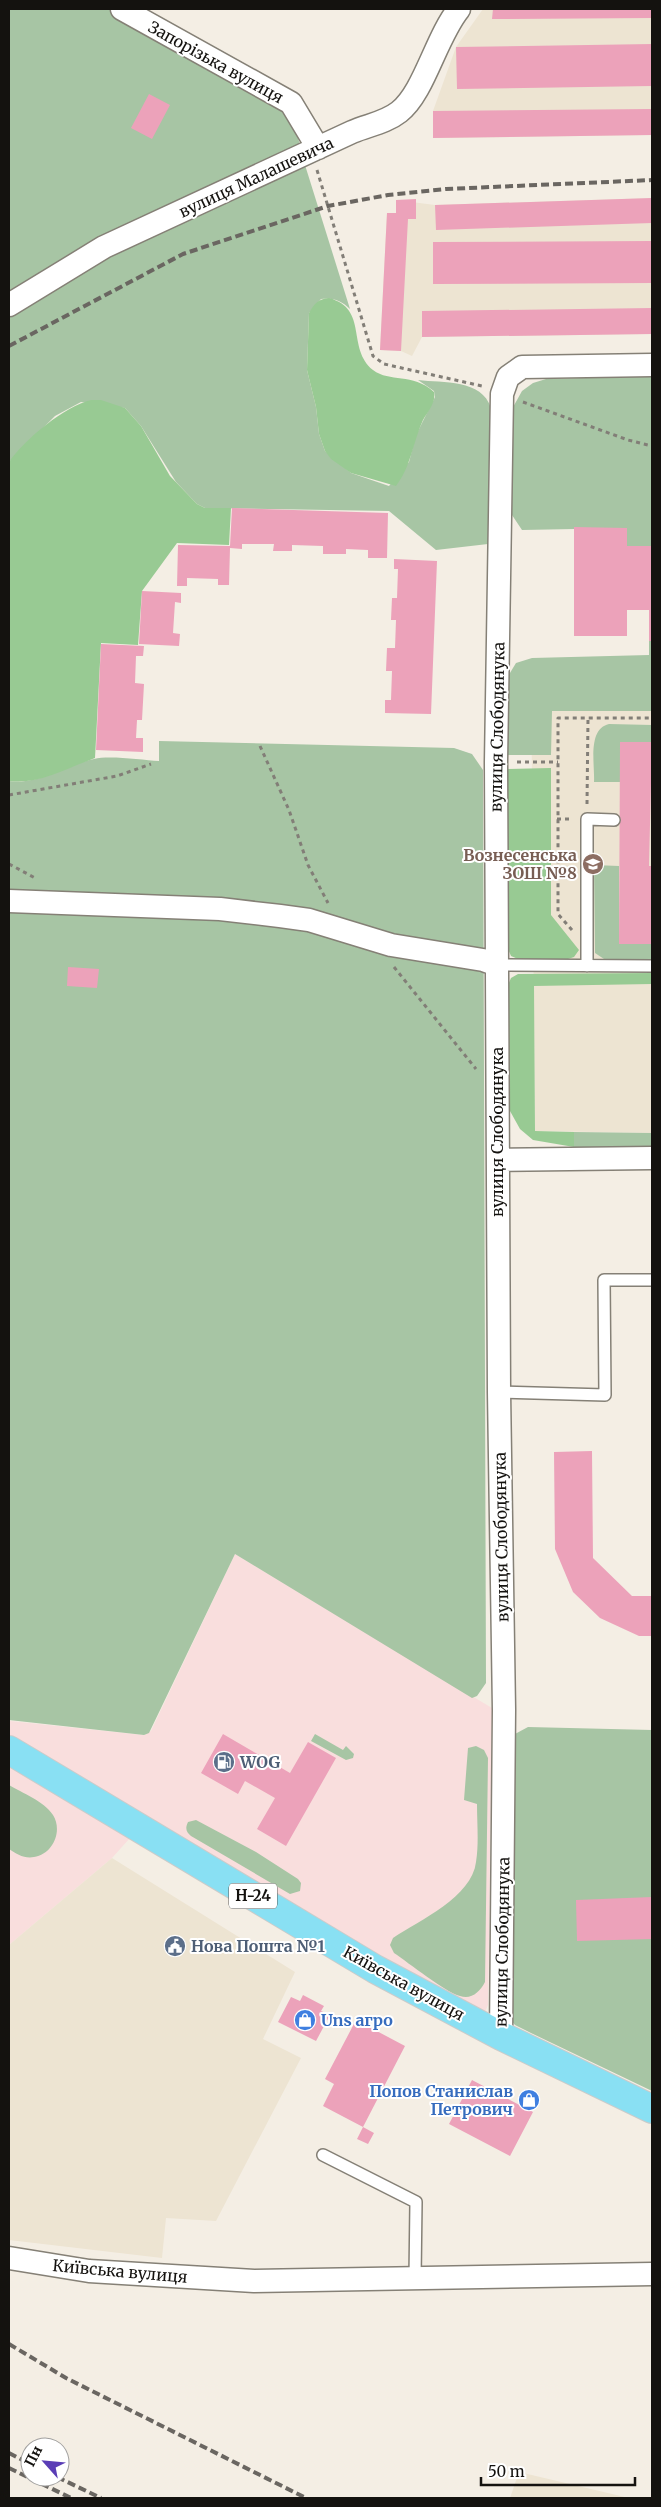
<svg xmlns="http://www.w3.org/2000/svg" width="661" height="2507" font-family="Merriweather,serif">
  <rect width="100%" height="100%" fill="#f4eee4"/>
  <!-- commercial -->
  <path fill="#f9dedd" d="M 235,1554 L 492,1708 L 488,2005 L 484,2014 L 480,2015 L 9,1740 L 10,1721 L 144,1735 L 151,1731 Z
    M 9,1764 L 130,1838 L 112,1858 L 9,1945 Z"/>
  <!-- built -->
  <path fill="#ede4d2" d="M 483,9 L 652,9 L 652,135 L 433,138 L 433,111 L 456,47 Z
    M 652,198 L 652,334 L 422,337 L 412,356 L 401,351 L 380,350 L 387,213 L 396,213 L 396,200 L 435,205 Z
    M 652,668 L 652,1133 L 535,1131 L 531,670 Z
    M 112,1858 L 295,1972 L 263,2039 L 301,2058 L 216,2221 L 166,2218 L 162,2258 L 9,2240 L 9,1945 Z
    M 519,2472 L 629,2498 L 510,2498 Z"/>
  <!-- green -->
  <path fill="#a7c5a4" d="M 9,9 L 108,9 L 142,30 L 291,113 L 300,145 L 9,296 Z
    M 305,165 L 350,309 C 342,301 332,297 321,299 L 309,313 L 307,370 L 316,407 L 319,434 L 325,451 L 351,473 L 389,486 L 409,462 L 416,435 L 435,397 L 434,391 L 418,380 C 443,383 482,379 491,408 L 488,544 L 436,550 L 389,511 L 205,508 L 197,504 L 176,482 L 141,426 L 125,408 L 81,402 L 55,416 L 9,462 L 9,313 L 108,251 Z
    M 652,376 L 652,546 L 627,546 L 627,528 L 522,530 L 508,509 L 512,409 L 522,391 L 533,383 L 546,379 Z
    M 649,641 L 652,641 L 652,711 L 552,711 L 551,755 L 506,755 L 507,678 L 516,663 L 532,658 L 649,655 Z
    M 609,724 L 652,725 L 652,742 L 620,742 L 620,782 L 594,782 C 595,765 587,729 609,724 Z
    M 159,741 L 454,748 L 472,754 L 483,770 L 486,1683 L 477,1696 L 472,1698 L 235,1554 L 149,1733 L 144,1735 L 9,1720 L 9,781 C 40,785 64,765 94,759 C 109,755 142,760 159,761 Z
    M 594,865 L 619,866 L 619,944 L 652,944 L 652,961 L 607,961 L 595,953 Z
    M 574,1132 L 652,1133 L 652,1147 L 574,1147 Z
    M 528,1727 L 652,1730 L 652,2091 L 531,2033 L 515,2025 L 510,2019 L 515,1734 Z
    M 315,1734 L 343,1750 L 346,1746 L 354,1754 L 353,1758 L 346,1760 L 311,1741 Z
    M 476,1746 L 484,1750 L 488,1758 L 485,1982 C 480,1992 471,2000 460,1996 C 445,1992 409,1963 394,1953 L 390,1945 L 393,1938 C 420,1920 472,1897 476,1862 C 479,1844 477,1823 477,1804 L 464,1800 L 468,1748 Z
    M 9,1785 C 22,1793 44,1801 53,1815 C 63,1831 53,1854 34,1857 C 25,1859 16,1854 9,1849 Z
    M 196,1820 L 256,1852 L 298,1879 L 301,1883 L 300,1891 L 290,1894 L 191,1836 C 186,1832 185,1828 188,1822 Z"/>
  <!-- forest -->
  <path fill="#98ca93" d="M 329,298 C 369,309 346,348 373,370 C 390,383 412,372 434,392 C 436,403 428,411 423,420 C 413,442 411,467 396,486 L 351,473 L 331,459 L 325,451 L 319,434 L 316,407 L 307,370 L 309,313 C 314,304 318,299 329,298 Z
    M 91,400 L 101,400 L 125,408 L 141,426 L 170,476 L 197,504 L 205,508 L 231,508 L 229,545 L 177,543 L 142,591 L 138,645 L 101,643 L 95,758 C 67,768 39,785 9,781 L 9,462 C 25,439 65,406 91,400 Z
    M 551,768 L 551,915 L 579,950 L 574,957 L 568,959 L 518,959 L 511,956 L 508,949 L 506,769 Z
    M 652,973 L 652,984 L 534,986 L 535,1131 L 574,1132 L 574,1147 L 533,1140 L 520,1129 L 510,1111 L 508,985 L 511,978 L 518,974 Z"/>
  <!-- building -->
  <path fill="#eca2ba" d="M 493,9 L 652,9 L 652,18 L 492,19 Z
    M 652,44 L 652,86 L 457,89 L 456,47 Z
    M 149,94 L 170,105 L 152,139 L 131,128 Z
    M 652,109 L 652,135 L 433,138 L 433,111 Z
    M 652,198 L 652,223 L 436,230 L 435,205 Z
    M 416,199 L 416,219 L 408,219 L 401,351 L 380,350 L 387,213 L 396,213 L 396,200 Z
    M 652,241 L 652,283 L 433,284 L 433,242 Z
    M 652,308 L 652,334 L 422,337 L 422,311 Z
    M 232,508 L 388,513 L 387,558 L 368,558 L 368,550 L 346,549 L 346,554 L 323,554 L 323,546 L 292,545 L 292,551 L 273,551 L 274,544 L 242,544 L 242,549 L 230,548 L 229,585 L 218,585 L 218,579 L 187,578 L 187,586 L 177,586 L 178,545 L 230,546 Z
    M 574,527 L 627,528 L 627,546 L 652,546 L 652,641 L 649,641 L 649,610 L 627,610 L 627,636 L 574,636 Z
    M 394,559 L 437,561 L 431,714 L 385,713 L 385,700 L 391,700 L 392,671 L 386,671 L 387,648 L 395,648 L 396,620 L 391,620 L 392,598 L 397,598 L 398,569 L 394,569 Z
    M 142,591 L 181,593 L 181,603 L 175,602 L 173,633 L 180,634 L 179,646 L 139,644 Z
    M 101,644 L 144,646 L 143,656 L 136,656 L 135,683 L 144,684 L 142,720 L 137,720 L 136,738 L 143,738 L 143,752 L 96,750 Z
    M 620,742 L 652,742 L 649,866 L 652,866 L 652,944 L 619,944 Z
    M 68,967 L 99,969 L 97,988 L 67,986 Z
    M 592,1451 L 593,1558 L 632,1596 L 652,1596 L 652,1636 L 639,1636 L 600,1618 L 573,1592 L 555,1549 L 554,1452 Z
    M 223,1734 L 290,1773 L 308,1742 L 336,1758 L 286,1846 L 257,1829 L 275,1798 L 245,1781 L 238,1794 L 201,1773 Z
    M 652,1897 L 652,1939 L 577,1941 L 576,1900 Z
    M 303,1995 L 324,2006 L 321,2011 L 330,2015 L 316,2041 L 278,2022 L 291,1997 L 300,2001 Z
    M 356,2020 L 405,2046 L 363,2127 L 323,2106 L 334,2084 L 325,2079 Z
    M 472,2080 L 533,2112 L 510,2156 L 449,2124 Z
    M 363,2127 L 374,2133 L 368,2144 L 357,2139 Z"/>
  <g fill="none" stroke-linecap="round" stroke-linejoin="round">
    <!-- service casing -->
    <g stroke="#858076" stroke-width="14">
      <path id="service" d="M 497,965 L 652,966
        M 587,966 L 587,819 L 614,820
        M 499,1392 L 605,1395 L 604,1280 L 652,1280
        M 323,2155 L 416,2202 L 415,2278"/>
    </g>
    <!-- minor casing -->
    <g stroke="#858076" stroke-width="25">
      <path id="minor" d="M 122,9 L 291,103 L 318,148
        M 9,305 L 104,247 L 352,132 C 368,125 385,123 399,112 C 424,93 436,37 459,9
        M 9,901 L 220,909 L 280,916 L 309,920 L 391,945 L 483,960 L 497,965
        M 498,1160 L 652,1158
        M 501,2036 L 504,1710 L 499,1392 L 496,762 L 502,394 L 508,377 L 522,367 L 652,365
        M 9,2258 L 89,2271 L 254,2281 L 652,2274"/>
    </g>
    <!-- primary casing -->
    <g stroke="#cbcbca" stroke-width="30">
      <path id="primary" d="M 9,1750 L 375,1969 L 501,2036 L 652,2109"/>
    </g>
    <!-- path -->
    <path stroke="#827e77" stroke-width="3" stroke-dasharray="4 4" stroke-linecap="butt" d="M 317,170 L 373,356 L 384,364 L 482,386
      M 523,402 L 628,440 L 652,446
      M 260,746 L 289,810 L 308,865 L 328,903
      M 517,762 L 558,762
      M 9,795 L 117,776 L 151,764
      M 587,804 L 588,718
      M 557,819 L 572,819
      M 9,864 L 37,879
      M 572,930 L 558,914 L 558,718 L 652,718
      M 394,967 L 476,1069"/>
    <!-- service -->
    <use href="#service" stroke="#fff" stroke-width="11"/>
    <!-- minor -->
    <use href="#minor" stroke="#fff" stroke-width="22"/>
    <!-- primary -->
    <use href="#primary" stroke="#89e0f3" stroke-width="28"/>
    <!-- rail -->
    <path stroke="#6a6661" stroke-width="4" stroke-dasharray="8 4" stroke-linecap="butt" d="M 9,346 L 183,254 L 328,206 L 388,195 L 446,189 L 652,180
      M 9,2344 L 66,2378 L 306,2498
      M 9,2453 L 30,2464
      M 9,2468 L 71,2498
      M 57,2477 L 101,2498"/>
  </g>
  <!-- icons -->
  <defs>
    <g id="school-disc" transform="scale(1.125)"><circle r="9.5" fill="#8d6e63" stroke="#fff"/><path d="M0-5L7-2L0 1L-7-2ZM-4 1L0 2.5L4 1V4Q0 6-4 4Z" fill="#fff"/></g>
    <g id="fuel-disc" transform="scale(1.125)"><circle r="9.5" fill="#5c6f8a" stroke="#fff"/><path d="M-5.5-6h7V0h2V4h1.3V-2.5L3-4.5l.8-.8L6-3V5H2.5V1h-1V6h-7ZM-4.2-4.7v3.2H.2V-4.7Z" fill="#fff"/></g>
    <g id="civic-disc" transform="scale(1.125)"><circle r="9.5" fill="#5c6f8a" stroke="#fff"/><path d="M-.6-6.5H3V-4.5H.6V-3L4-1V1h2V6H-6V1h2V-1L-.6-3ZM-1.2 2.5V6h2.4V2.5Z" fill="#fff"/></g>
    <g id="shop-disc" transform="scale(1.125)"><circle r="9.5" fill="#3f7fe0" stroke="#fff"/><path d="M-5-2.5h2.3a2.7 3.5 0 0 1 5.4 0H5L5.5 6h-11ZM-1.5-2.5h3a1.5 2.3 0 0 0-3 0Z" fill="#fff"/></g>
  </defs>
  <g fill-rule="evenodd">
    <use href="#school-disc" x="593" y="864"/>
    <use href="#fuel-disc" x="224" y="1762"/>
    <use href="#civic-disc" x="175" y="1946"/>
    <use href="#shop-disc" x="305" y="2020"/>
    <use href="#shop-disc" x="529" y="2100"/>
  </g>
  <g text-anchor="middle" stroke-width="4" stroke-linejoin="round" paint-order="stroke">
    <!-- shield labels -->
    <rect fill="#fff" stroke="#5a5957" stroke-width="1" x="229" y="1883.5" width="48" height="25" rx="4"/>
    <g font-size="15" font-weight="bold" fill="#14120f">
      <text x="253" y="1901">Н-24</text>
    </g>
    <!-- street labels -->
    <g font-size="16" fill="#14120f" stroke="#fff">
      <text transform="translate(216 62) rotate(29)" y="6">Запорізька вулиця</text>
      <text transform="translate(256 177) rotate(-25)" y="6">вулиця Малашевича</text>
      <text transform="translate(497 727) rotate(-89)" y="6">вулиця Слободянука</text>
      <text transform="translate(497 1132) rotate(-90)" y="6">вулиця Слободянука</text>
      <text transform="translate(501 1537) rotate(-91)" y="6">вулиця Слободянука</text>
      <text transform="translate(502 1942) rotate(-89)" y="6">вулиця Слободянука</text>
      <text transform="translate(404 1983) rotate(29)" y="6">Київська вулиця</text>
      <text transform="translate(120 2271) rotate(5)" y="6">Київська вулиця</text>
    </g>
    <!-- education labels -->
    <g font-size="16" font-weight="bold" fill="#785e54" stroke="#fff" text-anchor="end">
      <text x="577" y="861">Вознесенська<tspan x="577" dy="18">ЗОШ №8</tspan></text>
    </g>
    <!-- service labels -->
    <g font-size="16" font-weight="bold" fill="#4e5e75" stroke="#fff" text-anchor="start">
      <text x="240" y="1768">WOG</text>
      <text x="191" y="1952">Нова Пошта №1</text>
    </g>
    <!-- shop labels -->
    <g font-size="16" font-weight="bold" fill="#366cbe" stroke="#fff" text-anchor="start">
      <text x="321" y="2026">Uns агро</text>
      <text x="513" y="2097" text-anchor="end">Попов Станислав<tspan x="513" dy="18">Петрович</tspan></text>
    </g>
  </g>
  <!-- border -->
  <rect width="661" height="2507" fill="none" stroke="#14120f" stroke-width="20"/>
  <!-- north arrow -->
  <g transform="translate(45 2462) rotate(297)"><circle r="24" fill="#ffffff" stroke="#a1a09f"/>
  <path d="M0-4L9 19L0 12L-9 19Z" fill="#5b3eb6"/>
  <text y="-8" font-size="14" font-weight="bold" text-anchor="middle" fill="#14120f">Пн</text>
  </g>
  <!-- scale -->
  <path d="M481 2477v8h154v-8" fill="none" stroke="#14120f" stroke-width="2.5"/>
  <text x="488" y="2477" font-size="15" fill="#14120f" stroke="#ffffff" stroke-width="4" paint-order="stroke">50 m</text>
</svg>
